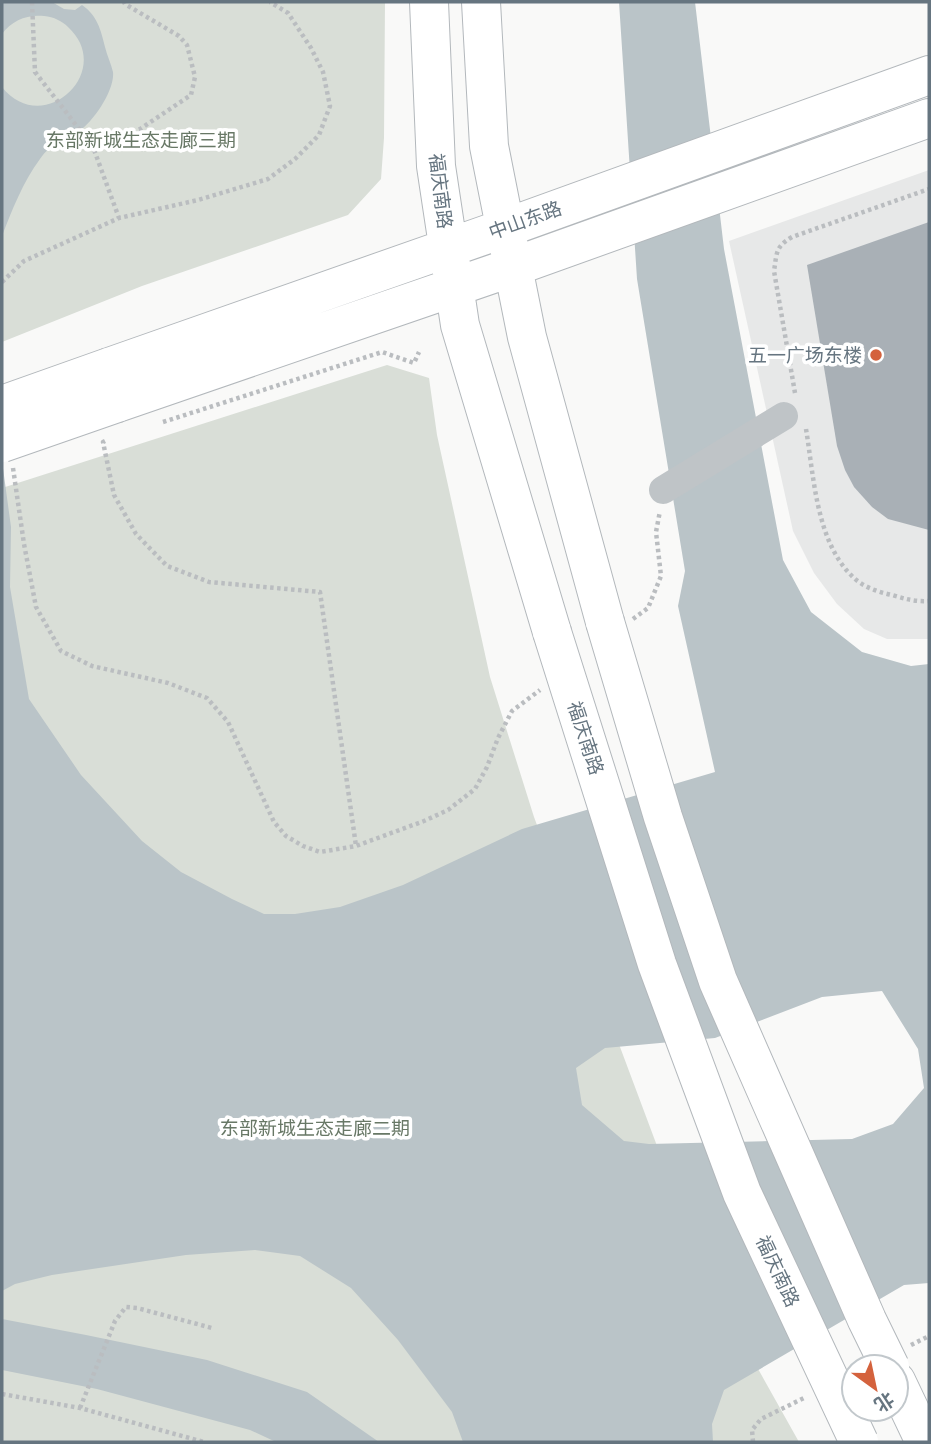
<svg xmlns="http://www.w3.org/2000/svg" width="931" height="1444" font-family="Ubuntu,'Noto Sans SC',sans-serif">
  <rect width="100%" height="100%" fill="#f9f9f8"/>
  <!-- built -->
  <path fill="#e7e8e8" d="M 929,170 L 929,639 L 887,639 L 864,629 L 837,604 L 814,573 L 793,531 L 729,241 Z"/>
  <!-- green -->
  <path fill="#d9ded7" d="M 2,2 L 385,2 L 384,138 L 381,179 L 348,215 L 142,286 L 2,342 Z
    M 387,365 L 429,378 L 437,435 L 490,677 L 534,817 L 678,1202 L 757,1367 L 799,1442 L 2,1442 L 2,488 Z"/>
  <!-- water -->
  <path fill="#bac4c8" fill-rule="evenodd" d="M 2,2 L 52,2 L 64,9 L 75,10 L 82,5 C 97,15 101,30 105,47 C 107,55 111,64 113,72 C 115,90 93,122 79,131 C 64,141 51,143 40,159 C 23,182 12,210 2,236 L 2,87 C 43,139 116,71 68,27 C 62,21 54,17 44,16 C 28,14 12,20 2,34 Z
    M 619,2 L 695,2 L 724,249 L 783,560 L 811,612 L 862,652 L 911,666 L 929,664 L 929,1283 L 904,1285 L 724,1390 L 712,1424 L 713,1442 L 463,1442 L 452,1412 L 398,1340 L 351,1288 L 300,1256 L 255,1250 L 186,1255 L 52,1275 L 15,1284 L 2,1291 L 2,461 L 11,527 L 10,587 L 29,699 L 81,775 L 142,841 L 181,872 L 232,899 L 264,914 L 295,914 L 340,907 L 403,885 L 522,829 L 715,772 L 678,606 L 685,571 L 637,279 ZM 882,991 L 918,1049 L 924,1088 L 893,1124 L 852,1139 L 649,1144 L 624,1141 L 582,1105 L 576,1068 L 605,1048 L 715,1038 L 822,997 Z
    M 2,1319 L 86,1335 L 207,1360 L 307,1392 L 379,1442 L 276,1442 L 250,1430 L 97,1389 L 2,1370 Z"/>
  <!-- building -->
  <path fill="#a9b0b6" d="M 929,222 L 929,530 L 888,519 L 872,507 L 854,487 L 845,470 L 837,446 L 807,265 Z"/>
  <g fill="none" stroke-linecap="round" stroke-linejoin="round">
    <!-- primary casing -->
    <g stroke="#b3b8bc" stroke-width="40">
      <path id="primary" d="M 429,2 L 436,166 L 460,325 L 552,632
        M 481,2 L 489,146 L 513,267 L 527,337 L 605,622
        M 109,367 L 505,228 L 929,75
        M 117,403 L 513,267 L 929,118
        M 896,1381 L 925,1442"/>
    </g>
    <!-- path -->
    <path stroke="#babdc0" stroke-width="4.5" stroke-dasharray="3.5 3.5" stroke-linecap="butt" d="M 32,2 L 35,72 L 93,147 L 119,218
      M 93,147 L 140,129 L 191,95 L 195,77 L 187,45 L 179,36 L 125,4 L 124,2
      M 2,282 L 24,261 L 119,218 L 198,200 L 268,179 L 295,159 L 319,135 L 330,106 L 323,72 L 311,48 L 288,13 L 270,2
      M 795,393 L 774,271 C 777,253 775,247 792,237 L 929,189
      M 163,422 L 382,352 L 414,363 L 419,352
      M 806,429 C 814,477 816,542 853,577 C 863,587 878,592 892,595 C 905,599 916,602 929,601
      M 105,441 L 103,442 L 114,495 L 136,534 L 167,566 L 209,582 L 320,592 L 356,846
      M 13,468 L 24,544 L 36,607 L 61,651 L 92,666 L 168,683 L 207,698 L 228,722 L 274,822 L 286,836 L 303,846 L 320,852 L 356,846 L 424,821 L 448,810 L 475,789 L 487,767 L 498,738 L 512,711 L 540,690
      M 633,619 L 648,608 L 661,576 L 656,532 L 660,511
      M 911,1345 L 929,1336
      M 2,1394 L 80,1408 L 204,1442
      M 80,1408 L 115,1321 L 126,1307 L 137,1308 L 212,1328
      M 753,1442 L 752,1430 L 761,1419 L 806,1397"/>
    <!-- street -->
    <path stroke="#bfc4c7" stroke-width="28" d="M 663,490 L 784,416"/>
    <!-- primary -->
    <use href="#primary" stroke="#fff" stroke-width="38"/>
    <!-- primary-bridge casing -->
    <g stroke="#b3b8bc" stroke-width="40" stroke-linecap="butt">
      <path id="primary-bridge" d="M 2,405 L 109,367
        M 2,443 L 117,403
        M 605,622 L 663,817 L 718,981 L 867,1320 L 890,1367
        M 552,632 L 657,964 L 742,1193 L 859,1442"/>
    </g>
    <!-- primary-bridge -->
    <use href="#primary-bridge" stroke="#fff" stroke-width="38"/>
  </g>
  <!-- markers -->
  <circle fill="#d4623d" stroke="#fff" stroke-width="2.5" cx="876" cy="355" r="7"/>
  <g text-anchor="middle" stroke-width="7" stroke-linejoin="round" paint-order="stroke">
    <!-- park labels -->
    <g font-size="19" fill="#687866" stroke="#fff">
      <text x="141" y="147">东部新城生态走廊三期</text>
      <text x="315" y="1135">东部新城生态走廊二期</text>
    </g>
    <!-- street labels -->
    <g font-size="19" fill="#667580" stroke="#fff">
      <text transform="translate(441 191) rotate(83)" y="7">福庆南路</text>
      <text transform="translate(525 220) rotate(-20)" y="7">中山东路</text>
      <text transform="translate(586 738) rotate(72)" y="7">福庆南路</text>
      <text transform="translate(778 1271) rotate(65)" y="7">福庆南路</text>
    </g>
    <!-- poi labels -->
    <g font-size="19" fill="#667580" stroke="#fff" text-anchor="end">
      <text x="862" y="362">五一广场东楼</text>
    </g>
  </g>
  <!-- border -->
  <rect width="931" height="1444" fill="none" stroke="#667580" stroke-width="7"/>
  <!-- north arrow -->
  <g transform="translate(875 1388) rotate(147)"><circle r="33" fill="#ffffff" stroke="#c2c8cc" stroke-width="2"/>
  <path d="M0-5L12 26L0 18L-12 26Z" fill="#d4623d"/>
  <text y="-10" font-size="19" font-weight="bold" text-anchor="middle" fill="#667580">北</text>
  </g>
</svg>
